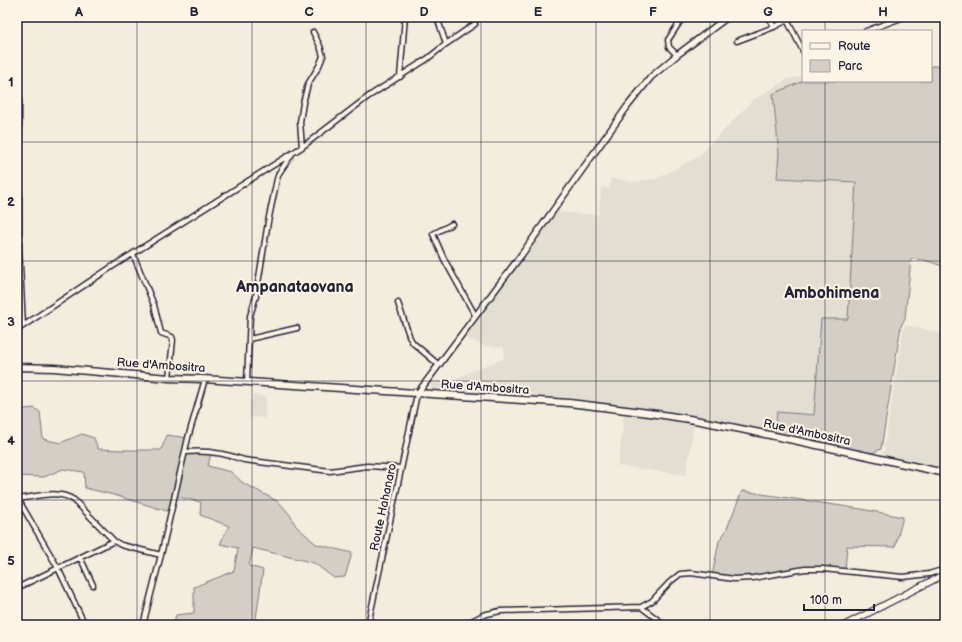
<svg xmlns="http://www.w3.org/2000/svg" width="962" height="642" font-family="'Balsamiq Sans',sans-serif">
  <rect width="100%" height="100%" fill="#f3edde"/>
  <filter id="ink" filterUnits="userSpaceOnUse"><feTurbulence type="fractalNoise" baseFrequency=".025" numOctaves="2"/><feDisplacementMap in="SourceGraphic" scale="8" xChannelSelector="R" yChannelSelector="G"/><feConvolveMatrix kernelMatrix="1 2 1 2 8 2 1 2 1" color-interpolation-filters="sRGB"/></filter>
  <g filter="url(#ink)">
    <!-- built -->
    <path fill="#e3ded2" d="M 943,72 L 841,447 L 693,415 L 597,403 L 432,392 L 429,380 L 448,381 L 504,358 L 504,347 L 485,346 L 463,337 L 555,212 L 599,215 L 601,188 L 610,188 L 611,178 L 632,182 L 656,179 L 699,156 L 753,100 L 787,79 L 803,76 L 803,81 L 931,81 Z
      M 904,325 L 945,334 L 945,470 L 883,456 Z
      M 253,395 L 266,396 L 265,418 L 249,417 L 250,401 L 253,400 Z
      M 624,415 L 694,425 L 686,475 L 618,466 Z"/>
    <!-- green -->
    <path fill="#d4cfc6" stroke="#7b7880" d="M 931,66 L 945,66 L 945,267 L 925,260 L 911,259 L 905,318 L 901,326 L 881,449 L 872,453 L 775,432 L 777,412 L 814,415 L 821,319 L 848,319 L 856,182 L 777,178 L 779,154 L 773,94 L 803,81 L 931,81 Z
      M 34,408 L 40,412 L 43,439 L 60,443 L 82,434 L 94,438 L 98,449 L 124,450 L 161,450 L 167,435 L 188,438 L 185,452 L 211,453 L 208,466 L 231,472 L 243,483 L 279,502 L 290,515 L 296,526 L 316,544 L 352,553 L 345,577 L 334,578 L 314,563 L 253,548 L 249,566 L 263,570 L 255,625 L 173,625 L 176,615 L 194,613 L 194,587 L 234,571 L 238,548 L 220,544 L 229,526 L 200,515 L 201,502 L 174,496 L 170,512 L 114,495 L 85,488 L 84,472 L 63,469 L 44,477 L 17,476 L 17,410 Z
      M 742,491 L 861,509 L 903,517 L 895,547 L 847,546 L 845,571 L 823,569 L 734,579 L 712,576 L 719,541 L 726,531 Z"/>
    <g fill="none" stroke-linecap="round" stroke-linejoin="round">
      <!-- minor casing -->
      <g stroke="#22223b" stroke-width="7">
        <path id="minor" d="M 437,17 L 446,44
          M 769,17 L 774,27
          M 787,20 L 803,51
          M 866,31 L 904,17
          M 737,41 L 774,27 L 793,17
          M 677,55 L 669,47 L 668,40 L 683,17
          M 400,77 L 405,17
          M 19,97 L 19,247 L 23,325
          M 302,147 L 300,122 L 303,103 L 308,84 L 319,66 L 323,56 L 320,46 L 313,32
          M 452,224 L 433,234 L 444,259 L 475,315
          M 133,254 L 154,305 L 161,333 L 172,337 L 173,340 L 169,378
          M 398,303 L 410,338 L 413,343 L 439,365
          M 17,330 L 110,268 L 302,147 L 369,96 L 427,59 L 446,44 L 475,24
          M 249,339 L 297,328
          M 247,382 L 250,316 L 256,296 L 268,222 L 277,179 L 279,173 L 292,154
          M 185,452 C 205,450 225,453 244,460 L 330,471 L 367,466 L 401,468
          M 17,499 C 36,497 57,489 74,500 L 114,541 L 121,545 L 161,555
          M 18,499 L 58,568 L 85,625
          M 80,557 L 93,585
          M 17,588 L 114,541
          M 641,607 L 665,625
          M 143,625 L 161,555 L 188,438 L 205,379
          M 368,625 L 417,394
          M 464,625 L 483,615 L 500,611 L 641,607 L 652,601 L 670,582 L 680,574 L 691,573 L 734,579 L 753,578 L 805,569 L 823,569 L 903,577 L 929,574 L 945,569"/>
      </g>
      <!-- tertiary casing -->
      <g stroke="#22223b" stroke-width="8">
        <path id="tertiary" d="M 417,394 L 522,254 L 627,107 L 651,77 L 677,55 L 725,19 L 730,17"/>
      </g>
      <!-- secondary casing -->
      <g stroke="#22223b" stroke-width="8">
        <path id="secondary" d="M 845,625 L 945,574"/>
      </g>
      <!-- primary casing -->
      <g stroke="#22223b" stroke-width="9">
        <path id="primary" d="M 17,367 L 54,368 L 169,378 L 203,379 L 569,403 C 611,408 654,413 695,420 C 779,436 862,455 945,473"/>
      </g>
      <!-- minor -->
      <use href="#minor" stroke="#fcf5e5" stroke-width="4"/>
      <!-- tertiary -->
      <use href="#tertiary" stroke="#fcf5e5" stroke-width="5"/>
      <!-- secondary -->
      <use href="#secondary" stroke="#fcf5e5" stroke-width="5.5"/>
      <!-- primary -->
      <use href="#primary" stroke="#fcf5e5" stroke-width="6"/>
    </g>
  </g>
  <!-- grid -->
  <path fill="none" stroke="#22223b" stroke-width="1" stroke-opacity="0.55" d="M 137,17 L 137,625M 252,17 L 252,625M 366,17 L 366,625M 481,17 L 481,625M 596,17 L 596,625M 710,17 L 710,625M 825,17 L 825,31M 825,81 L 825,625M 17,142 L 945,142M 17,261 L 945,261M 17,381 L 945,381M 17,500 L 945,500"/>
  <g text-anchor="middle" stroke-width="4" stroke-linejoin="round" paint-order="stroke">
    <!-- street labels -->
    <g font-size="12" fill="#22223b" stroke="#fcf5e5">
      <text transform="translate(161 365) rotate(4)" y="4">Rue d'Ambositra</text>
      <text transform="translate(485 387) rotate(4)" y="4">Rue d'Ambositra</text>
      <text transform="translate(807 432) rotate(12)" y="4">Rue d'Ambositra</text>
      <text transform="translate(383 507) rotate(-78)" y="4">Route Hahanaro</text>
    </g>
    <!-- district labels -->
    <g font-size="16" font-weight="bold" fill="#22223b" stroke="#fcf5e5">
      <text x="295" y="292">Ampanataovana</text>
      <text x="832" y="298">Ambohimena</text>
    </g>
  </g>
  <!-- margin -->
  <rect width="962" height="642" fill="none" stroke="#fcf5e5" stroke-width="44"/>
  <!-- legend -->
  <rect x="802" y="30" width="130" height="52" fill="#fcf5e5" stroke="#a5a1a1"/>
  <rect x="810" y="43" width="20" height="6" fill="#fcf5e5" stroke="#a5a1a1"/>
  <text x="838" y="50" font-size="12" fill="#22223b">Route</text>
  <rect x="810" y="60" width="20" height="12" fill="#d4cfc6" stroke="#a5a1a1"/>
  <text x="838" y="70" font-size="12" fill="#22223b">Parc</text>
  <!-- scale -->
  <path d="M804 604v6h70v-6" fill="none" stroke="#22223b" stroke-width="2"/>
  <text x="810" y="604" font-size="12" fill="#22223b" stroke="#fcf5e5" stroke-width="3" paint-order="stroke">100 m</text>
  <rect x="22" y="22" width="918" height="598" fill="none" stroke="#22223b" stroke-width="1.5"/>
  <g font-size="13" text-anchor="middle" font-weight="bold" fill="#22223b">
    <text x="79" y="16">A</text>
    <text x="194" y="16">B</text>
    <text x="309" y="16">C</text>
    <text x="424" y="16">D</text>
    <text x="538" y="16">E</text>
    <text x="653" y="16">F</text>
    <text x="768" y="16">G</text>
    <text x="883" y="16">H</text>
    <text x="11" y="86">1</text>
    <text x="11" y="206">2</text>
    <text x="11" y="326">3</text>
    <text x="11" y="445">4</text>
    <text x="11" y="565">5</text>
  </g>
</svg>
